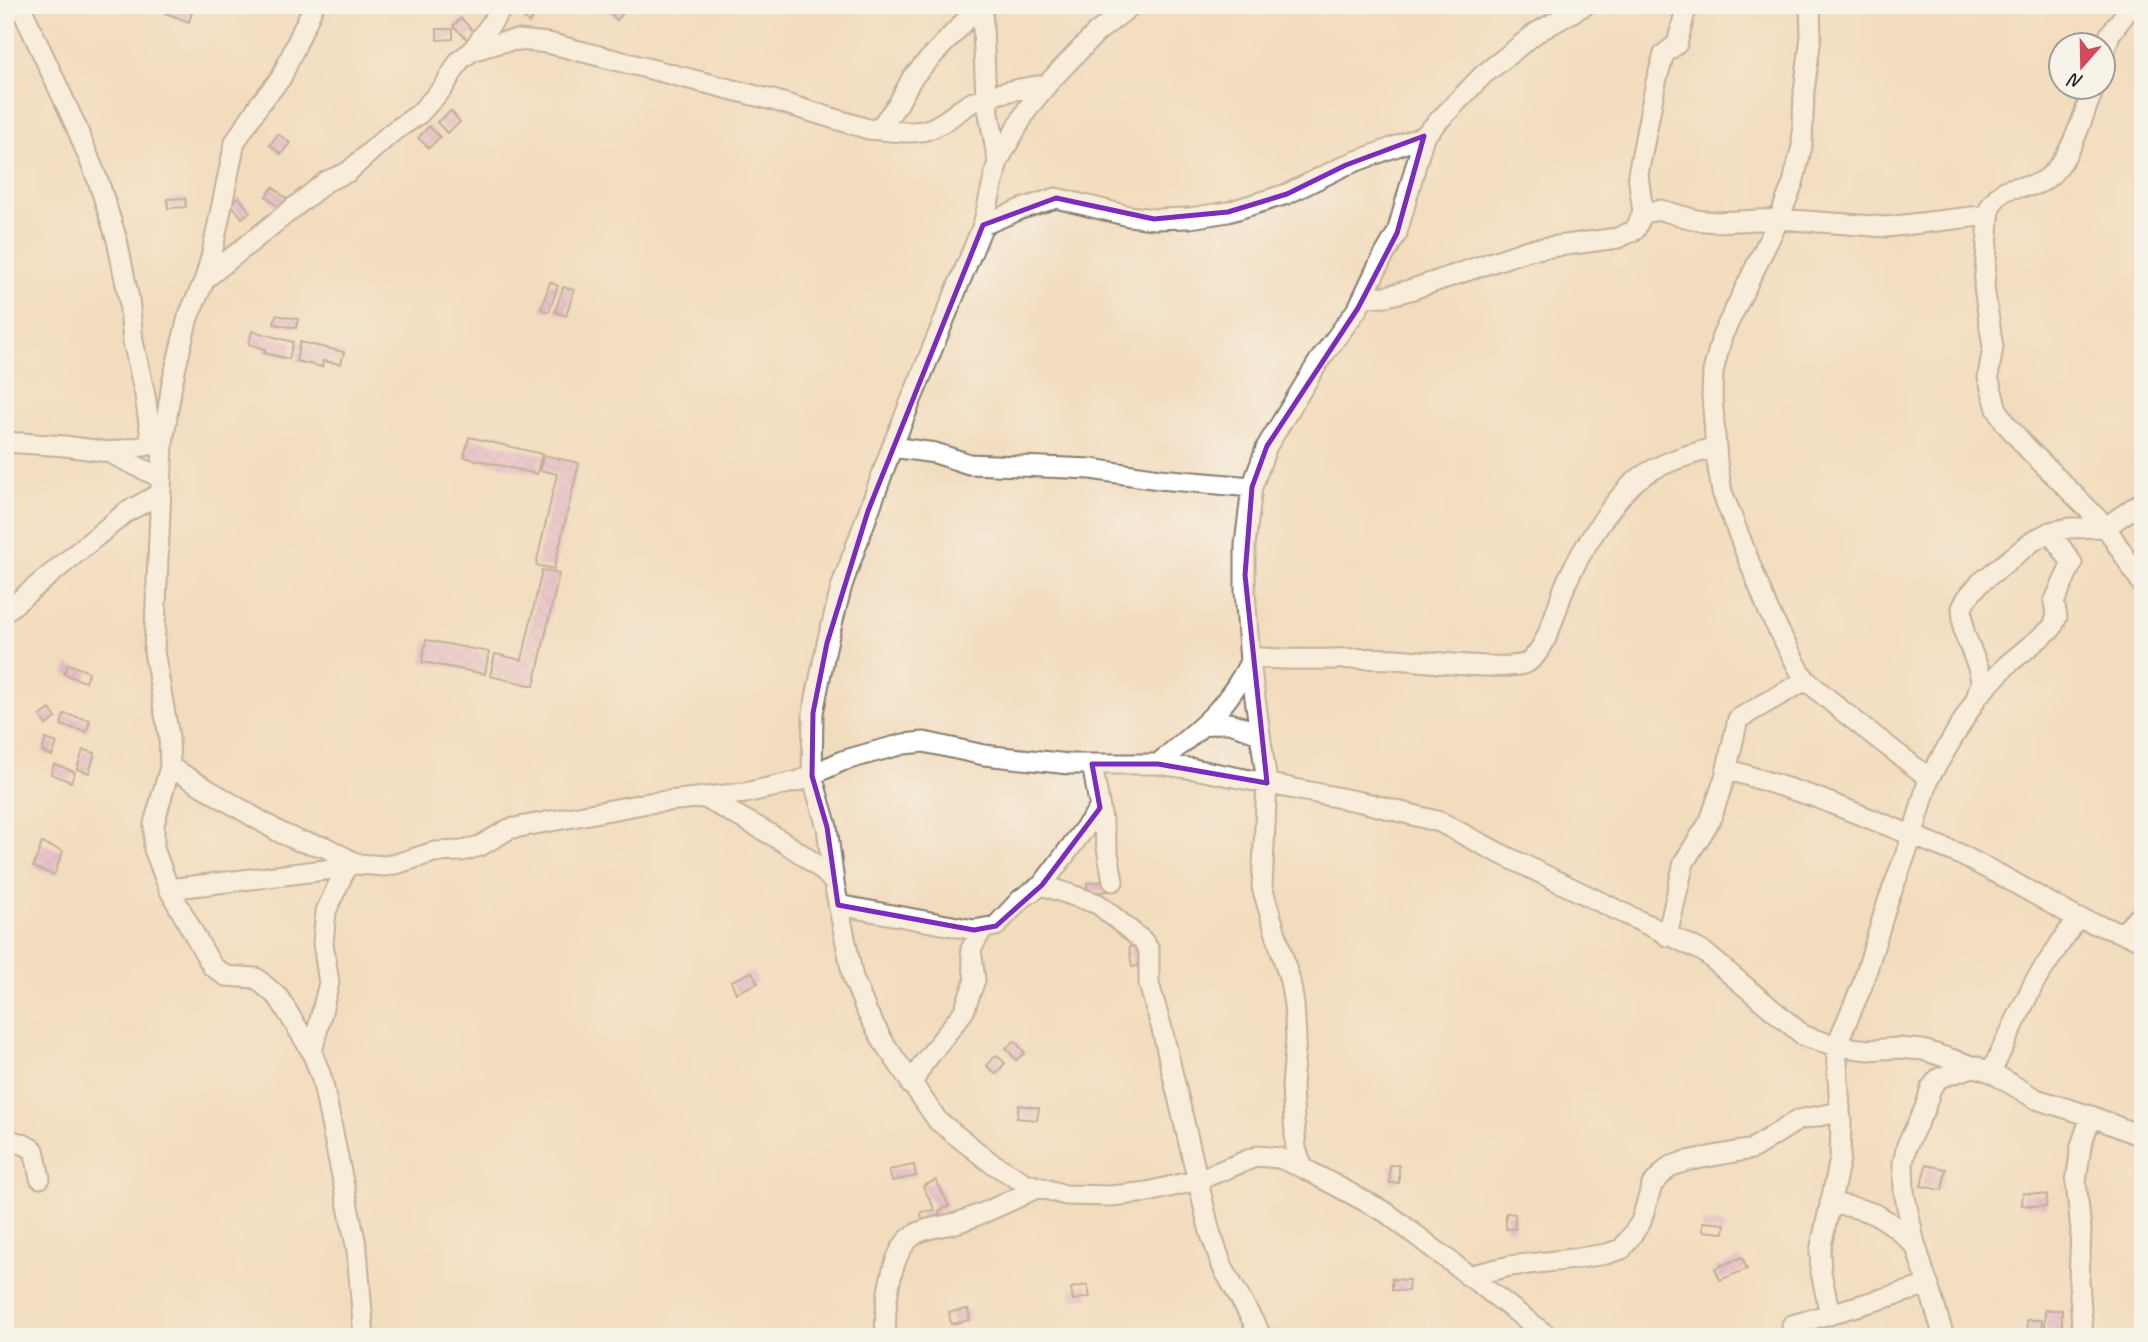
<svg xmlns="http://www.w3.org/2000/svg" width="2148" height="1342" font-family="Caveat,sans-serif">
  <defs>
    <pattern id="building-cross-hatch" width="8" height="8" patternUnits="userSpaceOnUse" patternTransform="scale(1.75)"><rect width="8" height="8" fill="#db9bd7"/><path d="M0 0l8 8M0 8l8-8" fill="none" stroke="#bb85b8"/></pattern>
  </defs>
  <rect width="100%" height="100%" fill="#f7f3e8"/>
  <filter id="ink" filterUnits="userSpaceOnUse"><feTurbulence type="fractalNoise" baseFrequency=".0143" numOctaves="2"/><feDisplacementMap in="SourceGraphic" scale="14" xChannelSelector="R" yChannelSelector="G"/><feConvolveMatrix kernelMatrix="1 2 1 2 8 2 1 2 1" color-interpolation-filters="sRGB"/></filter>
  <filter id="wash" filterUnits="userSpaceOnUse"><feTurbulence type="fractalNoise" baseFrequency=".00686" numOctaves="4" result="noise"/><feDisplacementMap in="SourceGraphic" scale="28" xChannelSelector="R" yChannelSelector="G"/><feGaussianBlur stdDeviation="1.57" result="paint"/><feColorMatrix in="noise" values="0 0 0 0 0 0 0 0 0 0 0 0 0 0 0 0 0 1.4 0 .05"/><feComposite in="paint" operator="in"/></filter>
  <g filter="url(#wash)">
    <rect width="100%" height="100%" fill="#f2dcbe"/>
    <g id="blocks">
      <!-- building -->
      <path fill="url(#building-cross-hatch)" d="M 168,5 L 192,13 L 189,22 L 165,13 Z
        M 531,5 L 539,11 L 529,23 L 521,16 Z
        M 601,5 L 617,5 L 624,12 L 617,20 Z
        M 461,18 L 475,33 L 468,40 L 453,26 Z
        M 437,29 L 453,29 L 453,39 L 437,40 Z
        M 451,111 L 460,122 L 447,133 L 437,122 Z
        M 429,126 L 440,137 L 429,148 L 418,138 Z
        M 278,134 L 290,143 L 281,154 L 270,145 Z
        M 273,187 L 290,202 L 282,211 L 266,196 Z
        M 239,197 L 250,212 L 242,218 L 231,203 Z
        M 185,198 L 186,207 L 168,208 L 167,199 Z
        M 550,282 L 558,286 L 549,312 L 541,309 Z
        M 563,287 L 574,290 L 566,316 L 555,312 Z
        M 276,315 L 298,319 L 296,328 L 274,324 Z
        M 252,331 L 293,342 L 289,359 L 264,353 L 265,349 L 249,344 Z
        M 300,342 L 344,352 L 341,364 L 323,361 L 322,367 L 296,361 Z
        M 469,437 L 542,454 L 537,474 L 464,457 Z
        M 543,455 L 579,463 L 554,569 L 536,565 L 557,474 L 540,470 Z
        M 542,570 L 559,574 L 534,686 L 490,676 L 495,654 L 522,660 Z
        M 426,640 L 489,652 L 485,674 L 422,662 Z
        M 68,664 L 89,672 L 85,682 L 64,674 Z
        M 50,709 L 56,718 L 46,725 L 40,716 Z
        M 64,714 L 90,720 L 87,732 L 61,725 Z
        M 46,739 L 57,743 L 52,756 L 42,752 Z
        M 83,750 L 95,753 L 89,773 L 77,769 Z
        M 54,764 L 75,772 L 71,782 L 51,774 Z
        M 42,843 L 63,851 L 54,875 L 33,867 Z
        M 1107,881 L 1108,891 L 1087,893 L 1087,883 Z
        M 1139,946 L 1142,965 L 1132,967 L 1129,947 Z
        M 752,972 L 758,983 L 736,993 L 731,981 Z
        M 1015,1041 L 1025,1053 L 1016,1060 L 1006,1048 Z
        M 996,1055 L 1005,1063 L 996,1074 L 987,1066 Z
        M 1019,1105 L 1039,1108 L 1037,1120 L 1017,1118 Z
        M 914,1165 L 916,1176 L 892,1181 L 889,1170 Z
        M 1390,1165 L 1399,1165 L 1399,1183 L 1390,1183 Z
        M 1926,1165 L 1946,1169 L 1942,1190 L 1921,1186 Z
        M 936,1180 L 949,1206 L 939,1211 L 940,1222 L 923,1225 L 921,1212 L 935,1210 L 923,1186 Z
        M 2023,1193 L 2047,1195 L 2046,1207 L 2022,1205 Z
        M 1506,1213 L 1515,1214 L 1515,1229 L 1506,1229 Z
        M 1703,1222 L 1725,1224 L 1724,1233 L 1703,1231 Z
        M 1742,1257 L 1747,1269 L 1720,1280 L 1715,1268 Z
        M 1392,1279 L 1409,1280 L 1408,1291 L 1392,1290 Z
        M 1087,1285 L 1090,1297 L 1073,1300 L 1071,1288 Z
        M 968,1309 L 970,1320 L 951,1324 L 949,1312 Z
        M 2045,1310 L 2062,1310 L 2062,1334 L 2045,1334 Z
        M 2027,1320 L 2042,1320 L 2043,1337 L 2028,1337 Z"/>
    </g>
  </g>
  <g filter="url(#ink)">
    <use href="#blocks" fill-opacity="0" stroke="#877c6d" stroke-width="2"/>
    <g fill="none" stroke-linecap="round" stroke-linejoin="round">
      <!-- street casing -->
      <g stroke="#877c6d" stroke-width="23">
        <path id="street" d="M 20,5 L 75,124 L 99,183 L 117,240 L 129,299 L 133,341 L 145,395 L 152,445
          M 314,5 L 281,78 L 259,105 L 235,142 L 212,253 L 205,279 L 188,317 L 172,383 L 163,443 L 154,651 L 169,737 L 170,767 L 154,824 L 154,849 L 169,889 L 212,966 L 226,976 L 256,978 L 279,998 L 312,1052 L 322,1079 L 357,1250 L 364,1337
          M 982,5 L 986,98 L 998,161
          M 1132,5 L 1096,33 L 1051,80 L 1028,108 L 998,161 L 983,225 L 892,447 L 842,585 L 827,643 L 813,713 L 812,776 L 827,827 L 834,883 L 853,978 L 867,1012 L 884,1043 L 938,1121 L 990,1162 L 1025,1183 L 1065,1195 L 1111,1196 L 1148,1192 L 1198,1180 L 1258,1156 L 1279,1158 L 1303,1168 L 1387,1213 L 1549,1337
          M 1810,5 L 1811,36 L 1804,92 L 1802,146 L 1793,183 L 1779,219 L 1722,336 L 1713,372 L 1712,395 L 1717,462 L 1722,492 L 1769,612 L 1801,673 L 1806,680 L 1841,710 L 1929,778
          M 472,51 L 504,5
          M 2102,61 L 2110,34 L 2132,5
          M 2094,88 C 2082,117 2072,159 2046,179 C 2024,195 2008,176 1990,207 L 1984,287 L 1993,347 L 1988,377 L 1997,409 L 2006,424 L 2027,448 L 2106,527 L 2143,585
          M 878,130 L 898,104 L 912,78 L 922,67 L 969,17 L 985,5
          M 1643,213 L 1661,210 L 1696,220 L 1716,222 L 1779,219 L 1887,227 L 1988,215
          M 983,225 L 1021,209 L 1056,198 L 1129,216 L 1154,219 L 1190,218 L 1228,212 L 1287,194 L 1346,165 L 1424,136
          M 205,279 L 327,181 L 348,172 L 390,134 L 419,114 L 443,88 L 460,60 L 472,51 L 502,42 L 518,40 L 548,43 L 773,100 L 868,129 C 887,130 913,136 932,128 C 947,122 959,109 973,102 C 997,92 1022,88 1047,85
          M 1364,297 L 1387,296 L 1410,290 L 1528,250 L 1618,238 L 1635,230 L 1643,213 L 1638,174 L 1656,82 L 1664,54 L 1677,44 L 1687,5
          M 5,442 L 65,446 L 109,452 L 162,443
          M 892,447 L 935,453 L 969,464 L 1091,469 L 1159,479 L 1252,487
          M 110,453 L 161,478
          M 5,612 L 125,513 L 161,493
          M 1251,657 C 1298,662 1346,657 1394,659 C 1419,660 1507,672 1526,663 C 1549,651 1557,601 1568,579 C 1581,551 1614,498 1638,479 C 1661,462 1689,455 1716,447
          M 1979,695 L 2008,664 L 2052,628 L 2057,617 L 2054,602 L 2072,563 L 2050,532
          M 1203,726 C 1230,719 1236,724 1260,735
          M 1092,764 L 1113,881
          M 1158,764 C 1199,728 1225,712 1250,662
          M 170,767 L 281,833 L 299,841 L 325,847 L 357,864 L 385,866 L 396,864 L 434,852 L 462,851 L 480,846 L 509,829 L 648,803 L 745,793 L 799,781 L 842,761 L 870,753 L 904,744 L 924,742 L 984,755 L 1069,764 L 1158,764 L 1194,769 L 1366,803 L 1440,822 L 1495,851 L 1704,952 L 1804,1036 L 1836,1046 L 1869,1050 L 1898,1048 L 1923,1050 L 1991,1072 L 2036,1099 L 2091,1116 L 2143,1137
          M 1727,769 L 1815,797 L 1957,853 L 2002,876 L 2077,918 L 2143,940
          M 707,799 C 742,819 811,852 834,883
          M 1042,885 L 1098,904 L 1143,941 L 1149,950 L 1149,984 L 1162,1029 L 1210,1232 L 1223,1268 L 1262,1337
          M 169,889 L 341,868 L 355,864
          M 838,905 L 974,930 L 996,926 L 1021,899 L 1042,885 L 1100,808
          M 2124,932 L 2143,913
          M 1667,936 L 1684,862 L 1710,821 L 1725,777 L 1738,719 L 1806,680
          M 312,1052 L 329,983 L 323,943 L 326,911 L 347,866
          M 1991,1072 L 2034,983 L 2077,918
          M 911,1085 L 923,1064 L 964,1011 L 975,980 L 971,949 L 982,930
          M 5,1139 L 23,1144 L 34,1150 L 40,1178
          M 1303,1168 L 1296,1149 L 1293,1105 L 1292,1086 L 1296,1037 L 1294,1004 L 1290,981 L 1262,887 L 1267,783 L 1250,662 L 1245,591 L 1245,545 L 1252,487 L 1267,446 L 1319,361 L 1358,308 L 1378,266 L 1397,233 L 1424,136 L 1483,75 L 1536,33 L 1585,5
          M 1830,1203 C 1873,1210 1886,1215 1916,1247
          M 1468,1276 L 1510,1266 L 1573,1259 L 1606,1254 L 1622,1249 L 1641,1222 L 1652,1185 L 1669,1167 L 1686,1161 L 1752,1149 L 1798,1120 L 1840,1112
          M 1830,1315 L 1821,1272 L 1820,1251 L 1840,1159 L 1841,1124 L 1836,1046 L 1862,986 L 1887,904 L 1912,837 L 1929,778 L 1976,699 L 1981,682 L 1979,670 L 1964,632 L 1962,608 L 1967,598 L 1980,583 L 2033,541 L 2050,532 L 2069,528 L 2106,527 L 2143,501
          M 1792,1325 L 1929,1285
          M 886,1337 C 884,1311 889,1258 909,1239 C 921,1227 944,1227 959,1222 C 986,1213 1013,1200 1038,1187
          M 1944,1337 L 1914,1240 L 1904,1192 L 1903,1163 L 1907,1145 L 1925,1108 L 1931,1088 L 1939,1078 L 1976,1066
          M 2083,1337 L 2079,1282 L 2081,1230 L 2076,1182 L 2081,1146 L 2091,1116"/>
      </g>
      <!-- street -->
      <use href="#street" stroke="#fff" stroke-width="19"/>
    </g>
  </g>
  <!-- marked area -->
  <path d="M0 0H2148V1342H0ZM 1424,136 L 1397,233 L 1358,308 L 1267,446 L 1252,487 L 1245,575 L 1267,783 L 1158,764 L 1092,764 L 1100,808 L 1042,885 L 996,926 L 974,930 L 838,905 L 827,827 L 812,776 L 813,713 L 827,643 L 868,511 L 983,225 L 1056,198 L 1154,219 L 1228,212 L 1287,194 L 1346,165 Z" fill="#f2dcbe" fill-opacity=".55" fill-rule="evenodd"/>
  <path fill="none" stroke="#7b2cbf" stroke-width="5" stroke-linejoin="round" d="M 1424,136 L 1397,233 L 1358,308 L 1267,446 L 1252,487 L 1245,575 L 1267,783 L 1158,764 L 1092,764 L 1100,808 L 1042,885 L 996,926 L 974,930 L 838,905 L 827,827 L 812,776 L 813,713 L 827,643 L 868,511 L 983,225 L 1056,198 L 1154,219 L 1228,212 L 1287,194 L 1346,165 Z"/>
  <!-- margin -->
  <rect width="2148" height="1342" fill="none" stroke="#f7f3e8" stroke-width="28"/>
  <!-- north arrow -->
  <g transform="translate(2082 66) rotate(200)"><circle r="33" fill="#f7f3e8" stroke="#9f9d96" stroke-width="2"/>
  <path d="M0-5L12 26L0 18L-12 26Z" fill="#d1495b"/>
  <text y="-10" font-size="19" font-weight="bold" text-anchor="middle" fill="#1c1c1c">N</text>
  </g>
</svg>
